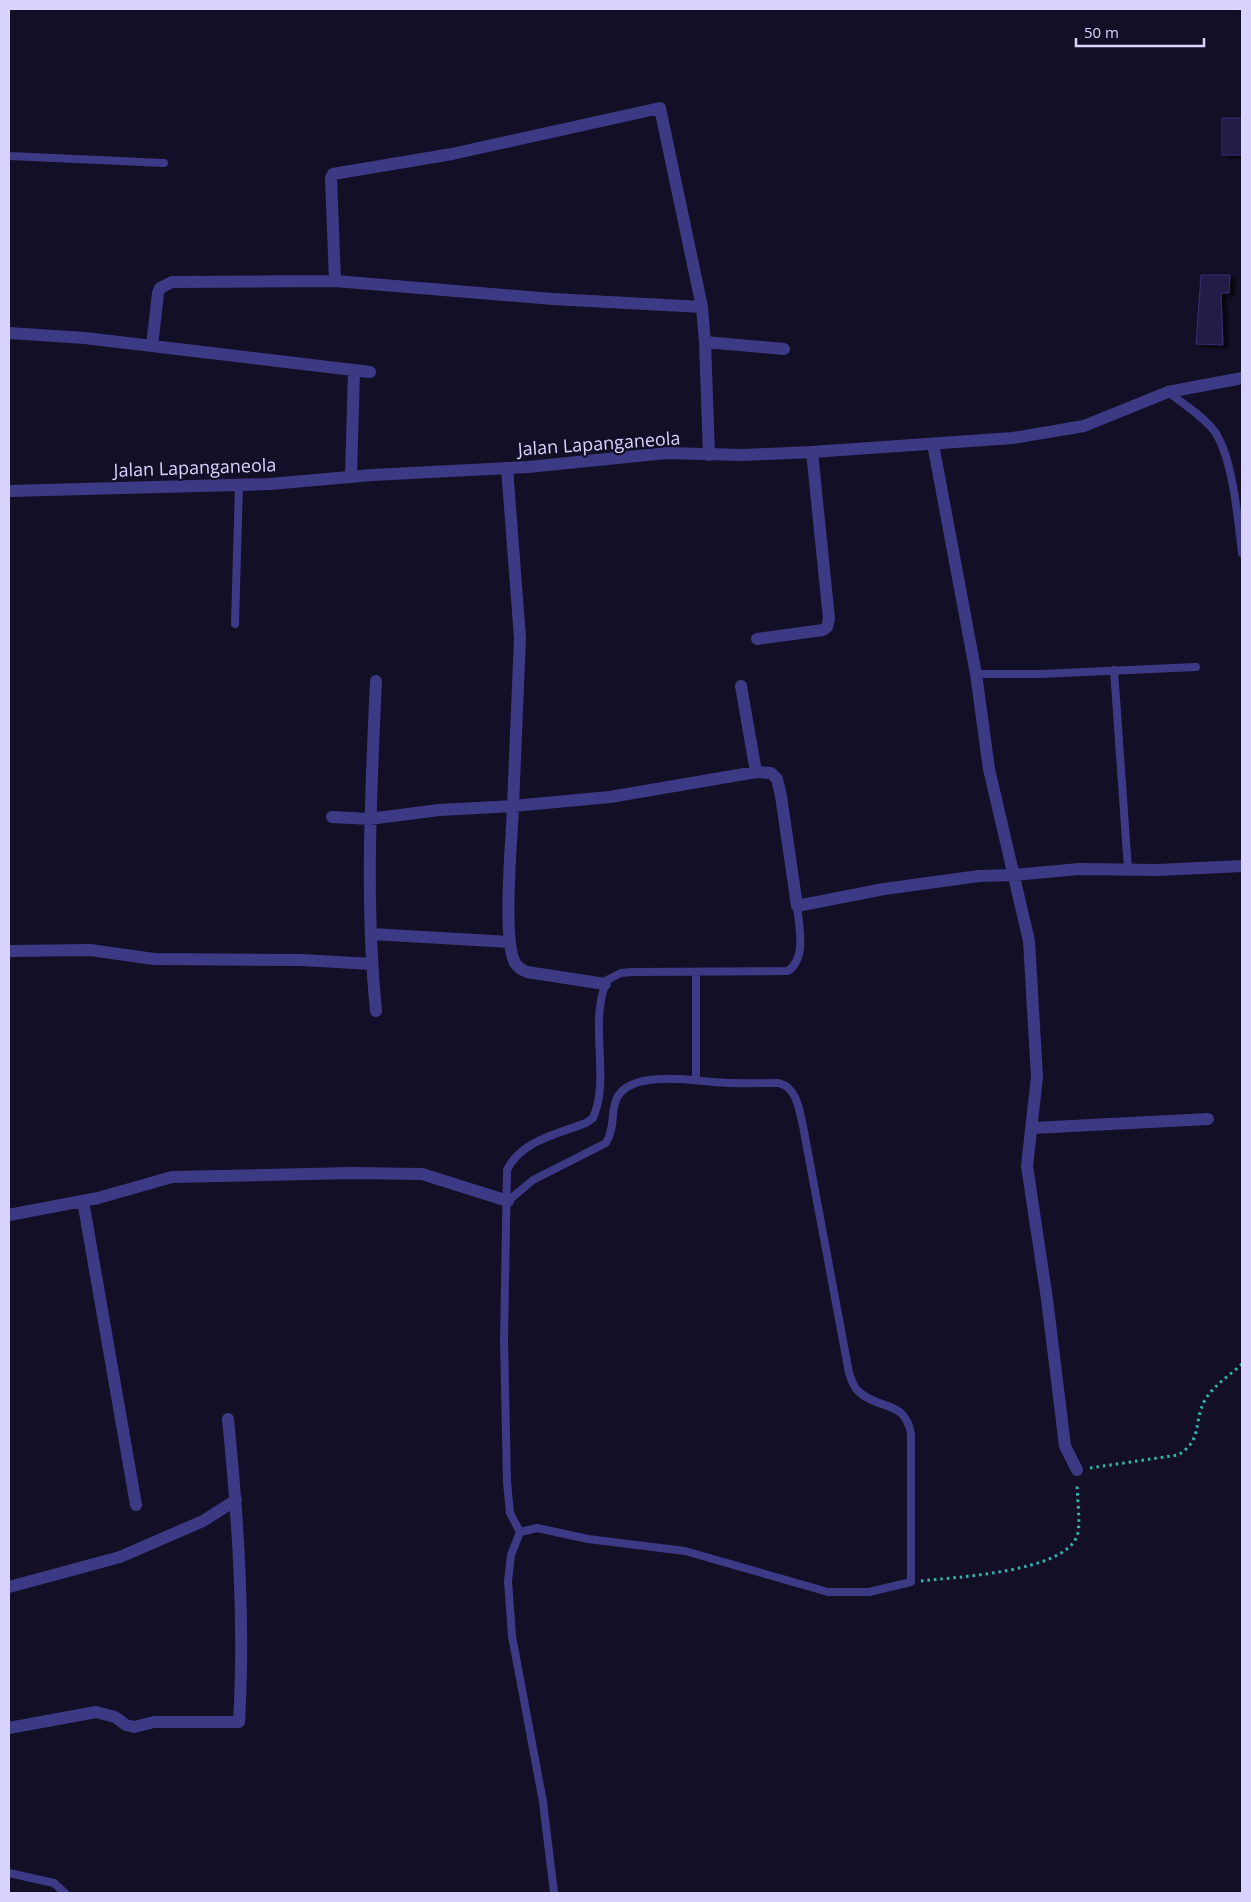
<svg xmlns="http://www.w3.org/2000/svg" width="1251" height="1902" font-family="'Open Sans',sans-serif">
  <defs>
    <filter id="shadow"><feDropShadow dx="5.5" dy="3" stdDeviation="1" flood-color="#0009"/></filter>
  </defs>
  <rect width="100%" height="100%" fill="#130f26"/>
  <!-- building -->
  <path fill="#241b47" stroke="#3b2d73" filter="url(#shadow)" d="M 1222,118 L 1242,118 L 1242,155 L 1222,155 Z
    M 1201,275 L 1230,275 L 1229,293 L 1221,293 L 1223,345 L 1196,344 Z"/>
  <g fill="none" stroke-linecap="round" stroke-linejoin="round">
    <!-- path -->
    <path stroke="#2fb8b0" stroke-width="3" stroke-dasharray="2.5 4" stroke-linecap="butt" d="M 1090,1468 L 1178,1455 C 1203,1440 1193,1422 1205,1400 C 1213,1386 1230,1375 1242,1364
      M 921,1581 C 956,1577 1064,1572 1077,1536 C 1081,1525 1077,1496 1077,1483"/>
    <!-- service -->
    <path stroke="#3d3a85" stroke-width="8" d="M 9,156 L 164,163
      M 1168,392 C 1183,404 1203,416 1215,432 C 1233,459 1238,520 1242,553
      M 235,624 L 239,485
      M 1114,670 L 1128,869
      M 976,674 L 1040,674 L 1196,667
      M 696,1079 L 696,972
      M 508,1201 L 533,1180 L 606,1143 C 616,1127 610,1108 618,1096 C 634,1071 689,1080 713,1082 C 735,1084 757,1083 779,1083 C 797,1088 799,1109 803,1126 L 849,1373 C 851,1379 853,1386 858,1391 C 879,1411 905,1399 911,1434 L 911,1582 L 869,1592 L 828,1592 L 685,1551 L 588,1539 L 537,1528 L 520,1532 L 511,1555 L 508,1581 L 512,1636 L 543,1802 L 554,1893
      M 520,1532 L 510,1513 L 507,1482 L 504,1340 L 507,1170 C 521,1141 557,1134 586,1123 L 593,1118 C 611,1078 588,1023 607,980 L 621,973 L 632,972 L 788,971 C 807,958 799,926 797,906
      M 9,1873 L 54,1883 L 65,1893"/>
    <!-- minor -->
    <path stroke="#3d3a85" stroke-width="12" d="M 335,281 L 331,178 L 333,174 L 452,154 L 660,108 L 702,307
      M 9,333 L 85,338 L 370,372
      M 705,342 L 709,455
      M 152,346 L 158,293 L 160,288 L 172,282 L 335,281 L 553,299 L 702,307 L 705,342 L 784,349
      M 933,444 L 976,674 L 989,769 L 1029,941 L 1037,1077 L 1027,1166 L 1047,1299 L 1065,1446 L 1077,1470
      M 351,477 L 354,370
      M 757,639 L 823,630 L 827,627 L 829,619 L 812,452
      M 376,681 C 371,791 365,901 376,1011
      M 741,686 L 756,772
      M 332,817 L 369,819 L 439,810 L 513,806 L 520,638 L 507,468
      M 372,934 L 510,942
      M 9,951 L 90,950 L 154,959 L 302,960 L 372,964
      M 605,984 L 527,972 C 522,970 518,968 515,963 C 502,938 512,838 513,806 L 610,797 L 756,772 L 771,773 L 777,779 L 781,796 L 797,906 L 884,889 L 979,876 L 1014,875 L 1079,869 L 1158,870 L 1242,866
      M 1033,1128 L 1208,1119
      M 83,1201 L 136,1505
      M 9,1215 L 98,1198 L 172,1177 L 352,1173 L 422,1174 L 508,1201
      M 9,1587 L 120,1557 L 203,1521 L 236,1500
      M 9,1728 L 96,1712 L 115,1717 L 126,1725 L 134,1727 L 154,1722 L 239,1722 C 245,1622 238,1519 228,1419"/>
    <!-- tertiary -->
    <path stroke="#3d3a85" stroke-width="12" d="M 9,491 L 270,484 L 372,475 L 528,467 L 667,453 L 743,455 L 812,452 L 1013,438 L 1084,426 L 1168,392 L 1242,378"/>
  </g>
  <g text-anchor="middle" stroke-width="4.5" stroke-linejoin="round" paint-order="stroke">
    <!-- street labels -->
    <g font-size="18" fill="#d9d4ff" stroke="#130f26">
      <text transform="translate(599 444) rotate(-4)" y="6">Jalan Lapanganeola</text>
      <text transform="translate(195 468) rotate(-2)" y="6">Jalan Lapanganeola</text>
    </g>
  </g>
  <!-- border -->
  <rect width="1251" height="1902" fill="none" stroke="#d9d4ff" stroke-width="20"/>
  <!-- scale -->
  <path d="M1076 38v8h128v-8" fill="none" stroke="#d9d4ff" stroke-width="2.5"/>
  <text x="1084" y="38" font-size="15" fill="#d9d4ff" stroke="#130f26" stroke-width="4" paint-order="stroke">50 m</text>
</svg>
